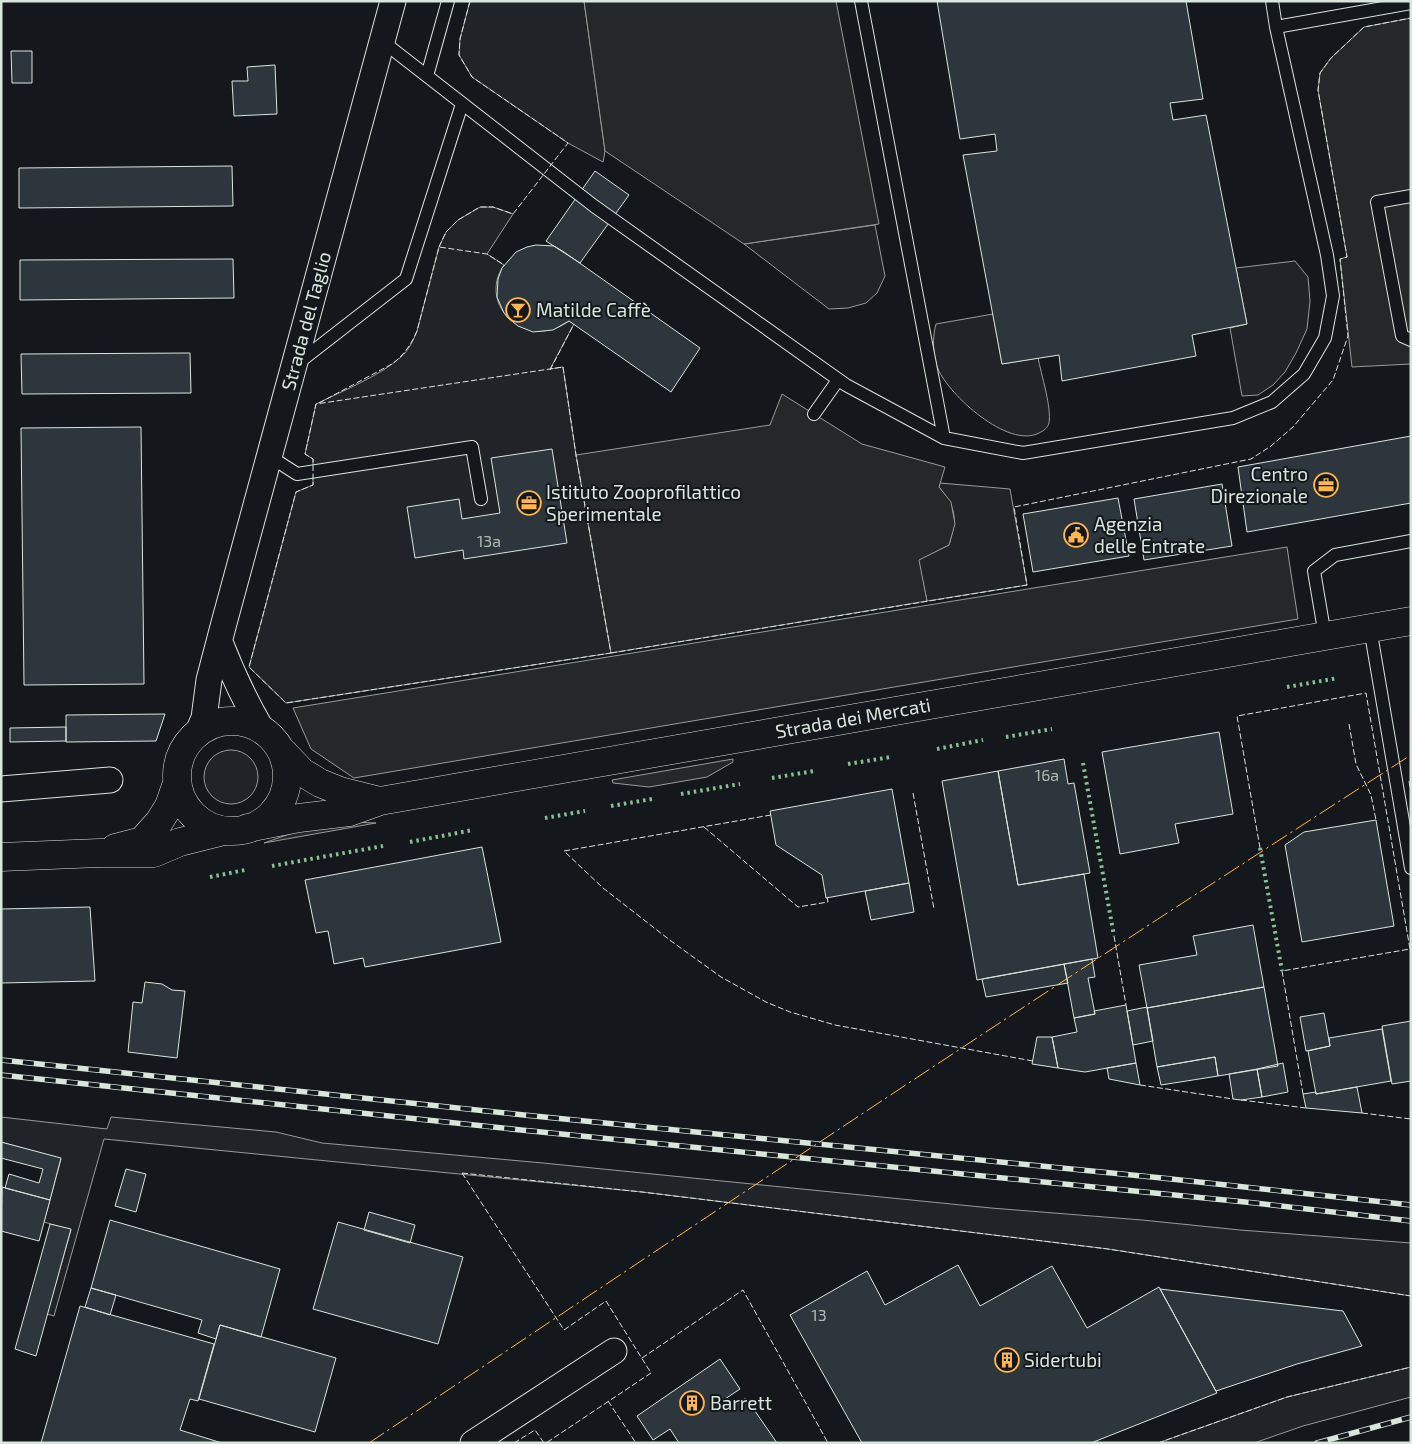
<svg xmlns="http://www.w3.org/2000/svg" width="1412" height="1444" font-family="'Exo 2',sans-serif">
  <rect width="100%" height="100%" fill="#14181c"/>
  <!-- green -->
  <path fill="#202428" stroke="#939e99" d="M 470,1 L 584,1 L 605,151 L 603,162 L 568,143 L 472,77 L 459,55 L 460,39 Z
    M 480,207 L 493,207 L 513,214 L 487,254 L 504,265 C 476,305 527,352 569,321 L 574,324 L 550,369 L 563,367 L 576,455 L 611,653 L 286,703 L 249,667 L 296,492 L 313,485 L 313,459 L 305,454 L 316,404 C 342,391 380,376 401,357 C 409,350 413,341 417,331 L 439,247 L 446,232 L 458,220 Z
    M 875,225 L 885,276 L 877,293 L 866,303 L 848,308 L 829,309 L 744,244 Z
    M 1295,261 L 1308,277 L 1310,301 L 1307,329 L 1296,353 L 1285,372 L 1273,385 L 1258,395 L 1242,396 L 1230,328 L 1247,324 L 1236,268 Z
    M 993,314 L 1002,364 L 1038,358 C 1041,373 1052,409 1049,423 C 1048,428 1043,431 1039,433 C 1008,449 949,395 938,369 C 933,355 932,338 936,324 Z
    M 940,483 L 1010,489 L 1027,585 L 927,601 L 918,560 L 949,545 C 957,517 957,510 939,487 Z
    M204 777a27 27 0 1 1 54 0a27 27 0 1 1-54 0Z
    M 1,1117 L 107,1129 L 111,1117 L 276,1132 L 322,1143 L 543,1163 L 991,1208 L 1142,1220 L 1240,1230 L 1411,1243 L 1411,1296 L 1108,1249 L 642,1192 L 104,1139 L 54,1316 L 47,1314 L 71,1230 L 44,1222 L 61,1159 L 1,1142 Z
    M 1411,1367 L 1411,1397 L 1303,1426 L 1254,1443 L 1158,1443 L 1287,1397 Z"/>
  <!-- parking -->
  <path fill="#24282b" stroke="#939e99" d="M 584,1 L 836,1 L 879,224 L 744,244 L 605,151 Z
    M 1411,18 L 1411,364 L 1352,367 L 1340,259 L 1347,257 L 1318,90 L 1320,73 L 1331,58 L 1364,27 Z
    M 782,394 L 862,444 L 945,467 L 939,487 L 951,502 L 955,524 L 949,545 L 919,560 L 927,601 L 611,653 L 576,455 L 770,425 Z
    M 1287,547 L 1298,619 L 354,778 L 311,749 L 293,708 Z
    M 733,759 L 733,762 L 707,777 L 649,787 L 613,783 L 612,780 Z
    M 349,822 L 376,823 L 264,843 L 295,832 Z"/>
  <!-- building -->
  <path fill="#2c363c" stroke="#d8e6dc" d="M 937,1 L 1186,1 L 1203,99 L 1170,103 L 1173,120 L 1206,115 L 1247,324 L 1192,335 L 1196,356 L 1062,381 L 1059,355 L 1002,364 L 963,155 L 997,151 L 995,134 L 960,139 Z
    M 11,51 L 32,51 L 32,83 L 12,83 Z
    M 275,65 L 277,114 L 234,116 L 232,81 L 248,81 L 247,67 Z
    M 232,166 L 233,206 L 19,208 L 19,168 Z
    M 595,171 L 629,195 L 580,263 L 546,241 Z
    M 536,245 L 554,246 L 564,252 L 700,348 L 671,392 L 569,321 L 553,330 L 533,332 L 518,326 L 508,318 L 504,313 L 497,297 L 498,279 L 502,268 L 516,252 L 527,247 Z
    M 233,259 L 234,298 L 20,300 L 20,260 Z
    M 190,353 L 191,393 L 22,394 L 21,354 Z
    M 141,427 L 144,684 L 24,685 L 21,428 Z
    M 1411,436 L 1411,503 L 1247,532 L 1238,467 Z
    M 552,449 L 567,543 L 464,559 L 463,550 L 415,558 L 407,507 L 459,499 L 462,519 L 500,513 L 491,458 Z
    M 1222,484 L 1232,546 L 1144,560 L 1134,499 Z
    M 1118,498 L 1129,556 L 1033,572 L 1023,514 Z
    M 165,714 L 156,741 L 66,742 L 66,715 Z
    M 66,727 L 66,741 L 10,742 L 10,728 Z
    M 1219,732 L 1233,814 L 1175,824 L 1179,843 L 1120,854 L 1102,752 Z
    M 1064,759 L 1068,784 L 1074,783 L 1090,873 L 1018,885 L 998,771 Z
    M 998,771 L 1018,885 L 1084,874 L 1098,958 L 977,980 L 942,781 Z
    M 892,789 L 909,883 L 826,898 L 822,875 L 776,845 L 770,811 Z
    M 1376,820 L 1394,926 L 1302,942 L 1285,845 L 1304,832 Z
    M 482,847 L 501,942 L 365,967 L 363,958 L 334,964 L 328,931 L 316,933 L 305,880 Z
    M 909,883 L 914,912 L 871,920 L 865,891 Z
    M 90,907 L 95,981 L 1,983 L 1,909 Z
    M 1253,925 L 1264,987 L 1147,1008 L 1139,965 L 1197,955 L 1193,936 Z
    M 1092,959 L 1095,977 L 1088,978 L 1095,1014 L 1074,1018 L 1064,964 Z
    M 1064,964 L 1068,983 L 986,997 L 982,979 Z
    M 145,982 L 162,984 L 172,990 L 185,991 L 177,1058 L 128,1052 L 133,1002 L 142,1003 Z
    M 1264,987 L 1278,1066 L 1218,1076 L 1215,1057 L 1157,1067 L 1147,1008 Z
    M 1126,1005 L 1136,1063 L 1085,1072 L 1058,1068 L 1052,1037 L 1077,1032 L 1074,1018 L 1095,1014 L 1094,1011 Z
    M 1147,1007 L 1153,1041 L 1133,1045 L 1127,1011 Z
    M 1324,1013 L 1330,1046 L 1306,1051 L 1300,1017 Z
    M 1411,1021 L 1411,1081 L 1392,1084 L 1382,1026 Z
    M 1382,1029 L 1391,1081 L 1316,1094 L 1308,1051 L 1330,1046 L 1329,1038 Z
    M 1037,1037 L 1052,1037 L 1058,1068 L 1032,1064 Z
    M 1215,1057 L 1218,1076 L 1161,1085 L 1157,1067 Z
    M 1136,1063 L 1140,1085 L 1109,1079 L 1107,1068 Z
    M 1283,1063 L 1288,1092 L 1262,1097 L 1257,1069 Z
    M 1257,1069 L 1262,1097 L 1241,1100 L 1233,1099 L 1229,1074 Z
    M 1357,1087 L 1362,1113 L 1306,1108 L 1303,1094 L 1316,1092 L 1316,1094 Z
    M 1,1142 L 61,1158 L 50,1200 L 5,1188 L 9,1174 L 39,1183 L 43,1169 L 1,1158 Z
    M 126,1169 L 146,1174 L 136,1212 L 115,1206 Z
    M 2,1187 L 50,1200 L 39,1241 L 1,1231 Z
    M 369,1212 L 415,1225 L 410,1243 L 364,1230 Z
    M 110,1220 L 280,1269 L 261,1337 L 220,1325 L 216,1339 L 198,1333 L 202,1320 L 91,1288 Z
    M 338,1222 L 463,1257 L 438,1344 L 313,1309 Z
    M 50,1224 L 71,1229 L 36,1356 L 15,1349 Z
    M 958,1265 L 980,1306 L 1052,1266 L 1087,1328 L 1159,1287 L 1217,1393 L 1091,1443 L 862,1443 L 790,1315 L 867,1271 L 885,1305 Z
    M 91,1288 L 116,1295 L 110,1315 L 85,1307 Z
    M 1160,1289 L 1343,1311 L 1362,1346 L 1297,1364 L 1216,1391 Z
    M 80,1306 L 214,1344 L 198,1401 L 190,1399 L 180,1430 L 222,1443 L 41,1443 Z
    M 220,1325 L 336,1358 L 315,1432 L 199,1399 Z
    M 720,1359 L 740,1389 L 725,1399 L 731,1408 L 746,1398 L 777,1443 L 679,1443 L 670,1429 L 653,1440 L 637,1416 Z"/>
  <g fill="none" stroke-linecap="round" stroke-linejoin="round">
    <!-- service casing -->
    <g stroke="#d8e6dc" stroke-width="14">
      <path id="service" d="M 861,1 L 944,438
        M 1276,27 L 1411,3
        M 382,41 L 594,206 L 846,385 L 944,438 L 1023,453 L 1233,418 L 1272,402 L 1304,374 L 1325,338 L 1333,296 L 1327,255 L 1276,27 L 1272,1
        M 427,76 L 448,1
        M 1411,196 L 1377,202 L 1402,336 L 1411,340
        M 298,363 L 406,279 L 462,104
        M 814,414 L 838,380
        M 269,456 L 297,474 L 472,447 L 481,499
        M 1370,628 L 1411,868
        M 1325,636 L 1314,571 L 1335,555 L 1411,541"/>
    </g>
    <!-- minor casing -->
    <g stroke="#d8e6dc" stroke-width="27">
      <path id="minor" d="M 220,642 C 232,673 245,701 262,730
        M 198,732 L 204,718 L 209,680 L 224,623 L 393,1
        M 1,789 L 110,780
        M 473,1443 L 614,1351"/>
    </g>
    <!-- tertiary casing -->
    <g stroke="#d8e6dc" stroke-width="29">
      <path id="tertiary" d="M177 776a55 55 0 1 1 110 0a55 55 0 1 1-110 0Z
        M 280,749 L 302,772 L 320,783 L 340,791 L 380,801
        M 248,828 L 299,818 L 349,812 L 380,801 L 1411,621
        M 115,848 L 142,841 L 159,822 L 169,806 L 177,783
        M 1,857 L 99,853 L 154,853 L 180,842 L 224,831"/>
    </g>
    <!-- service -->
    <use href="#service" stroke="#14181c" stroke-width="12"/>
    <!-- minor -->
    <use href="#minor" stroke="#14181c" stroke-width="25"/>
    <!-- tertiary -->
    <use href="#tertiary" stroke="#14181c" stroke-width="28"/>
    <!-- rail casing -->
    <g stroke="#d8e6dc" stroke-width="5.5">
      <path id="rail" d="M 1,1060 L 524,1115 L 1162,1178 L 1411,1205
        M 1,1075 L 521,1130 L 1255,1203 L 1411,1221
        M 1317,1443 L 1411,1417"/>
    </g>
    <!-- rail -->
    <use href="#rail" stroke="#14181c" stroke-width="4" stroke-dasharray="11" stroke-linecap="butt"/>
    <!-- hedge -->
    <path stroke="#8ac095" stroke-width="4" stroke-dasharray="2.5 4" stroke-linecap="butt" d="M 1287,687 L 1338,678
      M 1006,737 L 1052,729
      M 937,749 L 983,740
      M 1083,763 L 1114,936
      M 848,764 L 891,757
      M 772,778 L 814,771
      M 681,794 L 740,784
      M 611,806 L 652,799
      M 545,818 L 585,811
      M 410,842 L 473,830
      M 1260,848 L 1282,971
      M 272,866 L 383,846
      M 210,877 L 245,870"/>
    <!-- fence -->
    <path stroke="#d8e6dc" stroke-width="1" stroke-dasharray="6 2.5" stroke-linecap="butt" d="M 439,247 L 446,232 L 458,220 L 480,207 L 493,207 L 513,214 L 568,143 L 472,77 L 459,55 L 460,39 L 470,1
      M 563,367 L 576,455 L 611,653 L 286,703 L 249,667 L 296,492 L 313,485 L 313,459 L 305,454 L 316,404 Z
      M 550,370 L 574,324
      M 319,403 L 392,364 C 404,355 411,345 417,331 L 439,247 L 487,254 L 504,265
      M 611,653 L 1027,585 L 1014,507 L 1251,459 L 1271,446 L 1293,427 L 1333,380 L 1348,336 L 1340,259 L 1347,257 L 1318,90 L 1320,73 L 1331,58 L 1364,27 L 1411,18
      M 1349,724 L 1356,764 L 1371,795 L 1376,820
      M 1409,781 L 1411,794
      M 913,793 L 934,909
      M 771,815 L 564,851 L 603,888 L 671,941 L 721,977 L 766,1002 L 790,1012 L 835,1025 L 1033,1061
      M 704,827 L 798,907 L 828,902 L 827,897
      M 1260,848 L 1237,716 L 1366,693 L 1410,949 L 1282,971 L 1303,1094
      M 1114,936 L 1126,1005
      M 1140,1085 L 1233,1099
      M 1241,1100 L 1306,1108
      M 1362,1113 L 1411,1119
      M 462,1173 L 642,1192 L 1108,1249 L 1411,1296
      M 462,1173 L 564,1330 L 606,1301 L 651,1373 L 546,1443
      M 642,1358 L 743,1290 L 828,1443
      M 608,1401 L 636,1443
      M 514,1443 L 535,1430 L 544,1443
      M 1158,1443 L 1287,1397 L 1411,1367"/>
    <!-- power -->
    <path stroke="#ffb74d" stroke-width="1" stroke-dasharray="18 4 2.5 4" stroke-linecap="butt" d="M 369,1443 C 715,1211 1061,980 1411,755"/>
  </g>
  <!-- icons -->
  <defs>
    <g id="bar-ring" transform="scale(1.25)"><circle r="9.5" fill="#14181c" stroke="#ffb74d" stroke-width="1.5"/><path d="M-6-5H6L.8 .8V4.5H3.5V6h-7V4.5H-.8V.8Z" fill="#ffb74d"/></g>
    <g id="office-ring" transform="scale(1.25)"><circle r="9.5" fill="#14181c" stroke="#ffb74d" stroke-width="1.5"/><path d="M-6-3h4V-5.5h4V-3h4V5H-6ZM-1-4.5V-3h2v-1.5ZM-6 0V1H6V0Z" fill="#ffb74d"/></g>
    <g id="civic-ring" transform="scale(1.25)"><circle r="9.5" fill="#14181c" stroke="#ffb74d" stroke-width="1.5"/><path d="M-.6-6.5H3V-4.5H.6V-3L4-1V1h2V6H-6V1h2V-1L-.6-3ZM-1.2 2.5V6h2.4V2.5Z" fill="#ffb74d"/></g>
    <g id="building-ring" transform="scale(1.25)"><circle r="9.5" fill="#14181c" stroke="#ffb74d" stroke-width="1.5"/><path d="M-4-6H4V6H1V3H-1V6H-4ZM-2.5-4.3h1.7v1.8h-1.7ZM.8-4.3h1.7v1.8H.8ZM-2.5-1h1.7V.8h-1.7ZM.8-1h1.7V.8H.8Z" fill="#ffb74d"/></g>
  </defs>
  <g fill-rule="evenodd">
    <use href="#bar-ring" x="518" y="310"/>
    <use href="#office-ring" x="1326" y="485"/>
    <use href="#office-ring" x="529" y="503"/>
    <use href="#civic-ring" x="1076" y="535"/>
    <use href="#building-ring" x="1007" y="1360"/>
    <use href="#building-ring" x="692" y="1403"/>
  </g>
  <g text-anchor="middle" stroke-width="4" stroke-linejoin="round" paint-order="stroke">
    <!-- number labels -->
    <g font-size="16" fill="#adbab4">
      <text x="489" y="547">13a</text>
      <text x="1047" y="781">16a</text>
      <text x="819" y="1321">13</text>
    </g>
    <!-- poi labels -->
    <g font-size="19" fill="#d8e6dc" stroke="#14181c" text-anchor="start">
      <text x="536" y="317">Matilde Caffè</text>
      <text x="1308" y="481" text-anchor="end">Centro<tspan x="1308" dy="22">Direzionale</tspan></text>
      <text x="546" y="499">Istituto Zooprofilattico<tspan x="546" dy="22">Sperimentale</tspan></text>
      <text x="1094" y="531">Agenzia<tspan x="1094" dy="22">delle Entrate</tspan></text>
      <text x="1024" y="1367">Sidertubi</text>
      <text x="710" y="1410">Barrett</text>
    </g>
    <!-- street labels -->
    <g font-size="19" fill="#d8e6dc" stroke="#14181c">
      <text transform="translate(306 321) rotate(-75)" y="7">Strada del Taglio</text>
      <text transform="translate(853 718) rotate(-10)" y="7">Strada dei Mercati</text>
    </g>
  </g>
  <!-- border -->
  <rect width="1412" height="1444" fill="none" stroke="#d8e6dc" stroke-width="5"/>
</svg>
